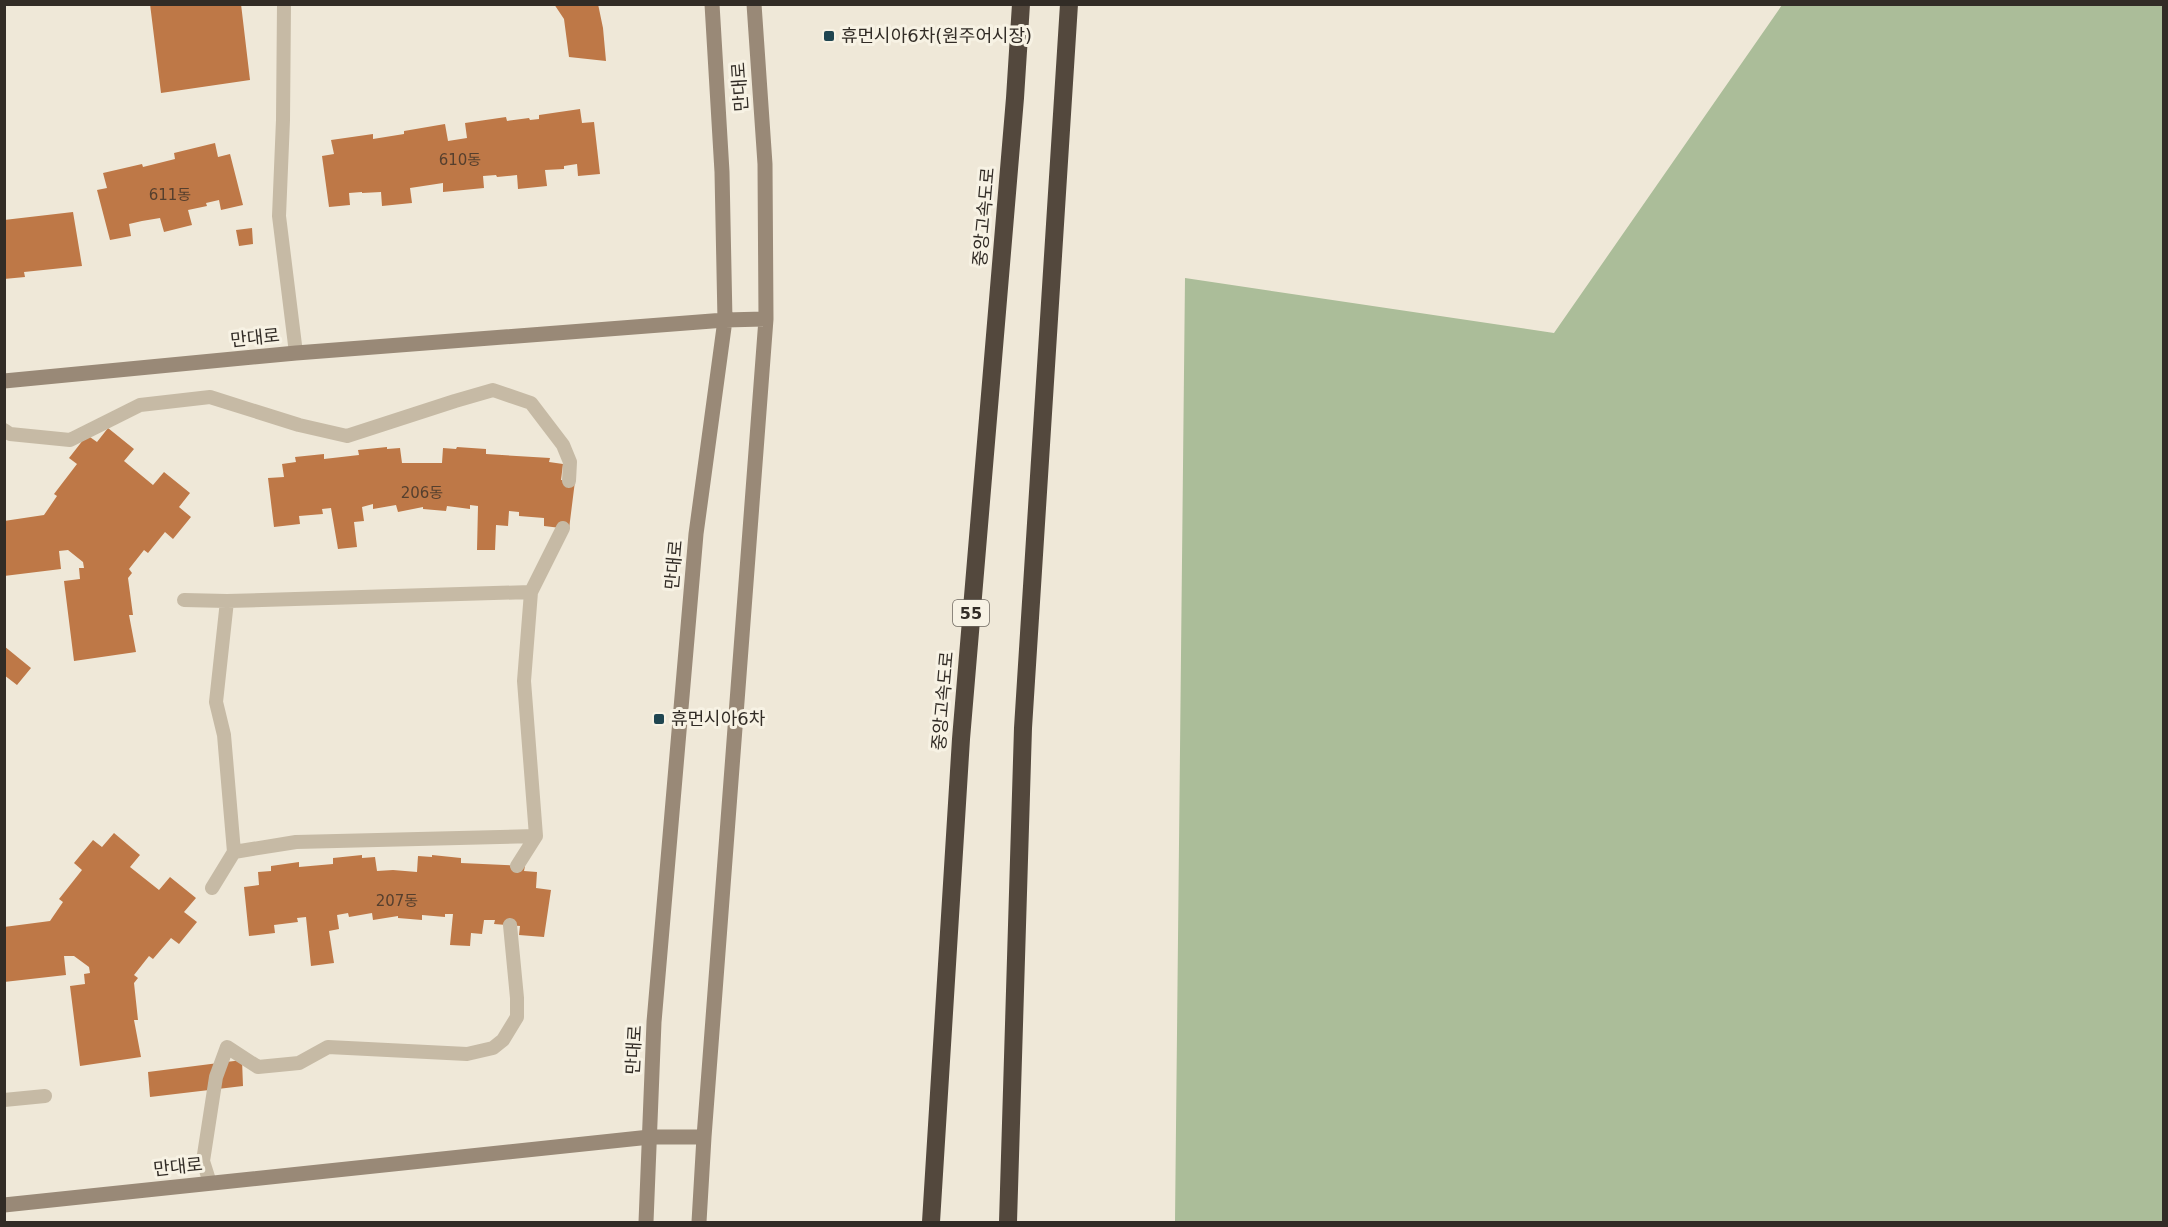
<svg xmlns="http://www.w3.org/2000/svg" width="2168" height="1227" font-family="'DejaVu Sans','Noto Sans KR',sans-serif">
  <rect width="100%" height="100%" fill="#efe8d8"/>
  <!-- green -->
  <path fill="#abbd99" d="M 1782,5 L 2163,5 L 2163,1222 L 1175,1222 L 1185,278 L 1554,333 Z"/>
  <!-- building -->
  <path fill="#be7847" d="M 150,4 L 241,4 L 250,80 L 161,93 Z
    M 554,4 L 598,4 L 603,28 L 606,61 L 569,57 L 564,19 Z
    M 580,109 L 582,123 L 594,122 L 600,174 L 578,176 L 577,164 L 564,166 L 564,169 L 545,170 L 547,186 L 518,189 L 517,175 L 497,177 L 496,175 L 483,176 L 484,188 L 443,192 L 443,183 L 410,188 L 412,203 L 382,206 L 381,192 L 362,193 L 362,192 L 349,193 L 350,205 L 329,207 L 322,156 L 334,154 L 331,140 L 373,134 L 373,139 L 404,134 L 404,131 L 445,124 L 448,141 L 467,138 L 465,123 L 506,117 L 507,121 L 529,118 L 530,120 L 539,119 L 539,115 Z
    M 215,143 L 218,157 L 230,154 L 243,205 L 221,210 L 219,200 L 206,203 L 207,206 L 188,210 L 192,225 L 164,232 L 160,218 L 142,221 L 129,224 L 131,236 L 110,240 L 97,190 L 107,188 L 103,173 L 142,164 L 143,167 L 175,159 L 174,153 Z
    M 73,212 L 82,266 L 24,272 L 25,277 L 4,279 L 4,220 Z
    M 252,228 L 253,244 L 239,246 L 236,230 Z
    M 108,428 L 134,449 L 124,461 L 153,485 L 164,472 L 190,493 L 179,507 L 191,517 L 173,539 L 165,532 L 148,553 L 144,550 L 129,569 L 132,573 L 128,578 L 133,615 L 129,615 L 136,652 L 74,661 L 64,581 L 80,579 L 79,568 L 84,568 L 83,562 L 68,550 L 59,551 L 61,569 L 4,576 L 4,521 L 44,515 L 57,496 L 54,494 L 77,464 L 69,458 L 87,435 L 97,442 Z
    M 387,447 L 387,449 L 400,448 L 402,463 L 442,463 L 443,448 L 456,449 L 457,447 L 486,449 L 486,454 L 550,458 L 549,462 L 563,464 L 561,480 L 575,481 L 569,529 L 544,526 L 544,518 L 519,516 L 519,512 L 509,511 L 508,526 L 496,525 L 495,550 L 477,550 L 478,506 L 470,505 L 470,509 L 447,506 L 446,511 L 423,509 L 423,507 L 398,512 L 396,505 L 373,509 L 373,504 L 362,507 L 364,521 L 354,522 L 357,547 L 338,549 L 331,508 L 322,509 L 323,514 L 299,516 L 300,524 L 274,527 L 268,478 L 284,477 L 282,464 L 296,462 L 295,457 L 324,454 L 324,459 L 359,455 L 358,450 Z
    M 4,646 L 31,668 L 17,685 L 4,675 Z
    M 114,833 L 140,855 L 130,867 L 159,890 L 170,877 L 196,898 L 184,912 L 197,922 L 179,944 L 171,938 L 153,959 L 149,956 L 134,975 L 138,978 L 134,983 L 138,1020 L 134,1020 L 141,1057 L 80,1066 L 70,986 L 85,984 L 84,974 L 90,973 L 89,967 L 74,956 L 64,956 L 66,975 L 4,982 L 4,927 L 50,921 L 63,902 L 59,899 L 82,870 L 74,863 L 93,840 L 102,847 Z
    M 362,855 L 362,858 L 375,857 L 377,871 L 393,870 L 417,872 L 418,856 L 432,857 L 432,855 L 461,858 L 461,863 L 525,866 L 524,871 L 537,872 L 536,888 L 551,890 L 544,937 L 519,935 L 520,926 L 494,924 L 495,920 L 484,920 L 482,934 L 471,933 L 470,946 L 450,945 L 453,914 L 445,914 L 445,917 L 422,915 L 422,920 L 398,918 L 398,916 L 373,920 L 372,913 L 349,917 L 348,913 L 337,915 L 339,929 L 329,931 L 334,963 L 311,966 L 306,917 L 297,918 L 298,922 L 274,925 L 275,933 L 249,936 L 244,887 L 259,885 L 258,872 L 271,871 L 271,866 L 299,862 L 299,867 L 333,864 L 333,858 Z
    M 242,1060 L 243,1086 L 150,1097 L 148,1072 Z"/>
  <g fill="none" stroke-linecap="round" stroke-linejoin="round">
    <!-- lane -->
    <path stroke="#c6baa5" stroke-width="14" d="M 284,4 L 283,120 L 279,216 L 296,353
      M 4,430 L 10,434 L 70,440 L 140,405 L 210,397 L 299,425 L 347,436 L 455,401 L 493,390 L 531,403 L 563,445 L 570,462 L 569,481
      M 184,600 L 227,601 L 531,592
      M 227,601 L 216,702 L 224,735 L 234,852
      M 517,866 L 536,836 L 524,681 L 531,592 L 563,528
      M 212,888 L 234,852 L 296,842 L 536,836
      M 4,1100 L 45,1096
      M 210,1183 L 203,1161 L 216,1077 L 227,1047 L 258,1067 L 299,1063 L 328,1047 L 467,1054 L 493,1048 L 503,1040 L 517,1017 L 517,998 L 510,925"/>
    <!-- secondary -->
    <path stroke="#998977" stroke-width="15" d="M 4,381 L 296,353 L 725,320 L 766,319
      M 4,1205 L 650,1137 L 704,1137
      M 646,1222 L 654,1022 L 696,534 L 725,320 L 722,172 L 712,4
      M 699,1222 L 704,1137 L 766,319 L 765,164 L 754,4"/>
    <!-- highway -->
    <path stroke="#53483d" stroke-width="18" d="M 931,1222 L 961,739 L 1015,98 L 1021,4
      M 1008,1222 L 1023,728 L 1069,4"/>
  </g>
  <!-- markers -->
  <g fill="#1f4550" stroke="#f7f2e4" stroke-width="2">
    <rect x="823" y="30" width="12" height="12" rx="3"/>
    <rect x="653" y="713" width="12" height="12" rx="3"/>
  </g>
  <g text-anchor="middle" stroke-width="6" stroke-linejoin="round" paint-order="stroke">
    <!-- number labels -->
    <g font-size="15" fill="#553f2e">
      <text x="460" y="165">610동</text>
      <text x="170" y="200">611동</text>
      <text x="422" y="498">206동</text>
      <text x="397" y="906">207동</text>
    </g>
    <!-- shield labels -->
    <rect fill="#f7f2e4" stroke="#6d675f" stroke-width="1.5" x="953" y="600" width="36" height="26" rx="4.5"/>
    <g font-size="16" font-weight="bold" fill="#322c26">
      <text x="971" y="619">55</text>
    </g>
    <!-- poi labels -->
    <g font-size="18" fill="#322c26" stroke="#f7f2e4" text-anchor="start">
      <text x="841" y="42">휴먼시아6차(원주어시장)</text>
      <text x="671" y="725">휴먼시아6차</text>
    </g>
    <!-- street labels -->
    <g font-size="18" fill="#322c26" stroke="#f7f2e4">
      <text transform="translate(740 87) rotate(-94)" y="6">만대로</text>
      <text transform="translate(984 217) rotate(-85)" y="6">중앙고속도로</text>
      <text transform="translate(255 338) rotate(-6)" y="6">만대로</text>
      <text transform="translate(674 565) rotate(-85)" y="6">만대로</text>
      <text transform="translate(943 701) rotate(-85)" y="6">중앙고속도로</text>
      <text transform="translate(634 1050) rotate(-87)" y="6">만대로</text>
      <text transform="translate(178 1167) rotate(-6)" y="6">만대로</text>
    </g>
  </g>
  <!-- border -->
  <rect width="2168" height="1227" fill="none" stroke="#322c26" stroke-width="12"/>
</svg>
